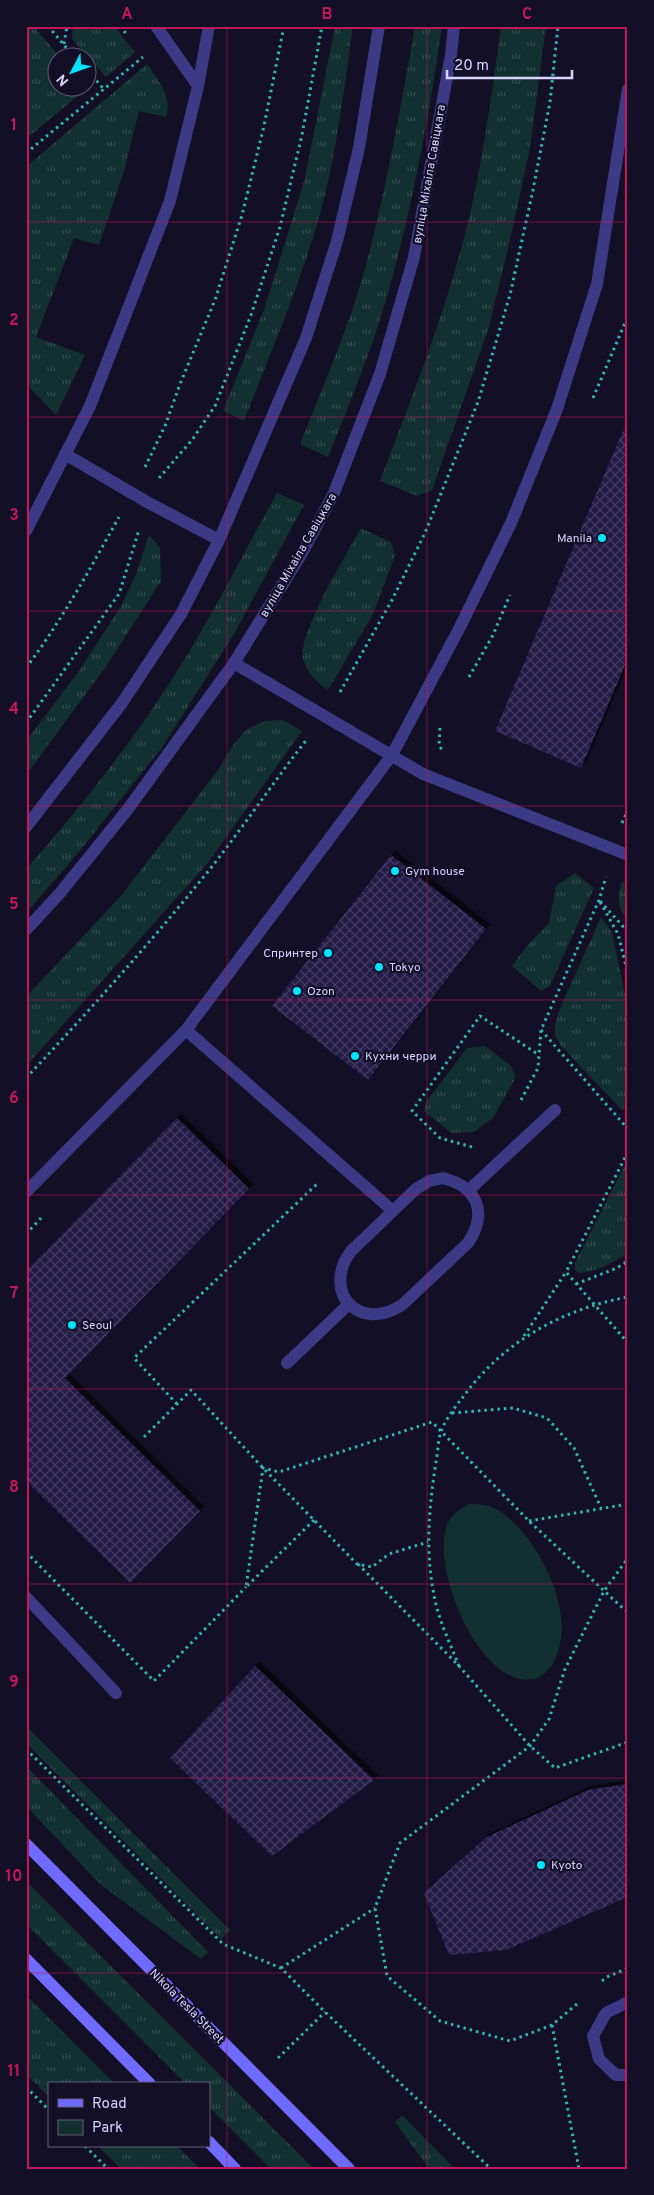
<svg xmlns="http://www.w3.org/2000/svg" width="654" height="2195" font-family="Overpass,sans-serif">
  <defs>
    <pattern id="grass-tufts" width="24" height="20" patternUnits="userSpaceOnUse" patternTransform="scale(1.25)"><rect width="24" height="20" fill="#12302f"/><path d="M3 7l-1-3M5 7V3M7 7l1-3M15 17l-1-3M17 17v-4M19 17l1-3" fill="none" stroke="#344d4e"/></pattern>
    <pattern id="building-cross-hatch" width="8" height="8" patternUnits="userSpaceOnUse" patternTransform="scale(1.25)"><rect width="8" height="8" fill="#241b47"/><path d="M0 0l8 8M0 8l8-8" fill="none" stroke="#433b63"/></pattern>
    <filter id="shadow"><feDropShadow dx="4.5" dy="-4.5" stdDeviation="0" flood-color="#0009"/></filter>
  </defs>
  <rect width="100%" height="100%" fill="#130f26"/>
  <!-- grass -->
  <path fill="url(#grass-tufts)" d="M 26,26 L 33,26 L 60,57 L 58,58 L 58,88 L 86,89 L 26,139 Z
    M 73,26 L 114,26 L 135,52 L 106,77 L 72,39 Z
    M 335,26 L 353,26 C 344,89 337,153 320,214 C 299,287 271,352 244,421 L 223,411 L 265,307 L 305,178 Z
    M 415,26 L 442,26 C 429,117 412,209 387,297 C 371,352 349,405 328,457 L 300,444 C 323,387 350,324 366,265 C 387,186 401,106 415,26 Z
    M 501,26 L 546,26 L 530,149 L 507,253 L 488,330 L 432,490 L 417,496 L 380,481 C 410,402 441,324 463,242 C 482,171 491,99 501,26 Z
    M 147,64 C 158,80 173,97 166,117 L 139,111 L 124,171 L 99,245 L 74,238 L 36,337 L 85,355 L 56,415 L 26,384 L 26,167 Z
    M 277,493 L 304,505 L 234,634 L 163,746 L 79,852 L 26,913 L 26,869 C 90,797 152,717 200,633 C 227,587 251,539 277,493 Z
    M 361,528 L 391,542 L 395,556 L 373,614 L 328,690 C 317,683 306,671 303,658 C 298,634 347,553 361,528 Z
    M 149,535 L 160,548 L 161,581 L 107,665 L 26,775 L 26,741 L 79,671 L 121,606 L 136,574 Z
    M 283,720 L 302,731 L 207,864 L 26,1066 L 26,997 L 120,897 L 218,770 L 233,745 L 246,730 L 264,721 Z
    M 575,873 L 594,888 L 550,986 L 541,991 L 512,966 L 527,946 L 549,923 L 556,886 Z
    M 628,880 L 628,920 C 617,908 618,898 621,883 Z
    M 601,917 L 612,932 L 628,1009 L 627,1110 L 622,1110 L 561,1046 L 555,1036 L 555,1024 L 561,1006 Z
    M 485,1046 L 511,1066 L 516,1077 L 493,1118 L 474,1132 L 451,1133 L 424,1111 L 426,1102 L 467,1048 Z
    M 628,1159 L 628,1254 L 599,1269 L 579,1273 L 575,1270 L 575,1263 Z
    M 26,1726 L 230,1930 L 221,1939 L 26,1743 Z
    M 26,1766 L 208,1952 L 201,1959 L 100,1884 L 26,1806 Z
    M 26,1881 L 314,2169 L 271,2169 L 209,2107 L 209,2084 L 186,2084 L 26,1924 Z
    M 26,1995 L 115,2084 L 49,2084 L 49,2097 L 26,2074 Z
    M 402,2115 L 455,2169 L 429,2169 L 395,2122 Z
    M 98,2146 L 177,2146 L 200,2169 L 121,2169 Z"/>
  <!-- green -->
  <path fill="#12302f" d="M 468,1504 C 477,1504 485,1504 494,1508 C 504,1512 512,1521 520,1529 C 549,1562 577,1623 552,1665 C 548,1670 541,1678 535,1679 C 481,1691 430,1568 447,1525 C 451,1515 459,1510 468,1504 Z"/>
  <!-- building -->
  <path fill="url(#building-cross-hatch)" filter="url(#shadow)" d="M 628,419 L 628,658 L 581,768 L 495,731 Z
    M 391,855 L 486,929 L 368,1080 L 272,1006 Z
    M 177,1118 L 249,1189 L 65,1378 L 200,1511 L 130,1583 L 26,1481 L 26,1271 Z
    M 255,1666 L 374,1780 L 272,1856 L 170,1758 Z
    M 628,1784 L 628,1897 L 506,1950 L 449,1955 L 424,1893 L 485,1838 L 588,1790 Z"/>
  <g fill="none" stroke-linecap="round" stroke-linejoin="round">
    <!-- path -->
    <path stroke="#2fb8b0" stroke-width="3" stroke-dasharray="2.5 4" stroke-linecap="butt" d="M 48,26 L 75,58
      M 120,26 L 128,36
      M 64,44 L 67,26
      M 88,71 L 103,88
      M 26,153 L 143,57
      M 593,398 L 628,316
      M 145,467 L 165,426 L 180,384 L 215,300 L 242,215 L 264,126 L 284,26
      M 159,478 L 192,440 L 215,406 L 251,315 L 280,227 L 302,135 L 322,26
      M 26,668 C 62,620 90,569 119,517
      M 469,677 L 493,635 L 510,595
      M 340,692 L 392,600 L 425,533 L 478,402 L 510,295 L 533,190 L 550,102 L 558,26
      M 26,723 L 119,594 L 139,530
      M 440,728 L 439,745 L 442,750
      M 622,823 L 628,810
      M 628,932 L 599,900 L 618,934 L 628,974
      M 541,1030 L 628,1129
      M 26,1078 C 90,1010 152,941 210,869 C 244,826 274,781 308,738
      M 521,1100 L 538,1068 L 541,1030 L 599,900 L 606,877
      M 472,1147 L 440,1138 L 412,1111 L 480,1016 L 539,1055
      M 628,1152 L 566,1272 L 628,1343
      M 26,1234 L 43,1216
      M 576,1284 L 617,1268 L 628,1261
      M 524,1336 L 566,1272
      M 177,1404 L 134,1358 L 318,1183
      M 452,1413 L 513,1408 L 547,1418 L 574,1448 L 601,1508
      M 144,1437 L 191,1390 L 263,1468 L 357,1564 L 372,1567 L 389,1554 L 428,1542
      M 314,1520 L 246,1587 L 263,1468 L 279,1472 L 432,1422 L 529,1521 L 628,1613
      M 529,1521 L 628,1504
      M 26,1552 L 154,1681 L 246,1587
      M 358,1564 L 459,1666 L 530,1746 L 555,1768 L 628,1742
      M 459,1666 C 450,1643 438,1619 434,1595 C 425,1550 429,1507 436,1462 C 438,1452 438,1438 442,1429 C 447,1417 456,1406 463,1397 C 503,1342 562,1309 628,1297
      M 26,1749 L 223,1944 L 281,1968 L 325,2012 L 491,2169
      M 281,1968 L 375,1908
      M 602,1981 L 607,1977 L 628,1968
      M 577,2004 L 552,2025 L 510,2041 L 440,2021 L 387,1976 L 375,1908 L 400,1843 L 530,1746 L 549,1719 L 565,1669 L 604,1591 L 628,1558
      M 552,2025 L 579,2169
      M 278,2058 L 325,2012
      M 26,2087 L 49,2110
      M 85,2146 L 108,2169"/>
    <!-- service -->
    <path stroke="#3d3a85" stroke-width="12" d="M 156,26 L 198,86
      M 65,454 L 147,502 L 219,540
      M 26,531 L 90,406 L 170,201 L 198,86 L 209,26
      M 234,663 L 423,774 L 628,855
      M 186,1030 L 393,1211
      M 443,1178 C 478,1187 488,1213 468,1243 L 402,1305 C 359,1333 321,1292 351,1251 L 416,1189 L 429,1181 Z
      M 469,1190 L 555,1110
      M 26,1192 L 186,1030 L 392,755 L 460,627 L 511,523 L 557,409 L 597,284 L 628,89
      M 287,1363 L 349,1304
      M 26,1597 L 116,1693
      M 628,2002 L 606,2013 L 593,2036 L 599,2059 L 616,2075 L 628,2075"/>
    <!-- tertiary -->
    <path stroke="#3d3a85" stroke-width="12" d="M 26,827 L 122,703 L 181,614 L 219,540 L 306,338 L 337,241 L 359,148 L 379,26
      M 26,930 L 60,893 L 128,809 L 234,663 L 302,553 L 334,493 L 380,374 L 414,257 L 451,55 L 454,26"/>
    <!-- secondary -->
    <path stroke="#6f6bff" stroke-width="12" d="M 26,1844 L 349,2169
      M 26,1959 L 150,2084
      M 209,2142 L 235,2169"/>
  </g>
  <!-- grid -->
  <path fill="none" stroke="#c2185b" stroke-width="1" stroke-opacity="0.55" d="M 227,26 L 227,2169M 427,26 L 427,2169M 26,222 L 628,222M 26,417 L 628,417M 26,611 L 628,611M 26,806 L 628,806M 26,1000 L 628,1000M 26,1195 L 628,1195M 26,1389 L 628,1389M 26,1584 L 628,1584M 26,1778 L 628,1778M 26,1973 L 628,1973"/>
  <!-- markers -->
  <g fill="#00e5ff" stroke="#130f26" stroke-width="2">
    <circle cx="602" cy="538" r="5"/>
    <circle cx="395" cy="871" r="5"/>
    <circle cx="328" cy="953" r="5"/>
    <circle cx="379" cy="967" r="5"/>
    <circle cx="297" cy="991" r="5"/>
    <circle cx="355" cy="1056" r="5"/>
    <circle cx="72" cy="1325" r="5"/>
    <circle cx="541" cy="1865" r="5"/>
  </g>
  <g text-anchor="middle" stroke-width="4.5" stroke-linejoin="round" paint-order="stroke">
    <!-- street labels -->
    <g font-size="12" fill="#d9d4ff" stroke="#130f26">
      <text transform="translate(429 174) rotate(-80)" y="4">вуліца Міхаіла Савіцкага</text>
      <text transform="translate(298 555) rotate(-60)" y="4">вуліца Міхаіла Савіцкага</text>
      <text transform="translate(187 2006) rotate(45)" y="4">Nikola Tesla Street</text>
    </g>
    <!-- poi labels -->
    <g font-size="12" fill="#d9d4ff" stroke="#130f26" text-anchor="start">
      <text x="592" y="542" text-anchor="end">Manila</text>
      <text x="405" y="875">Gym house</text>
      <text x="318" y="957" text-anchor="end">Спринтер</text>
      <text x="389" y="971">Tokyo</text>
      <text x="307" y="995">Ozon</text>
      <text x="365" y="1060">Кухни черри</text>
      <text x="82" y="1329">Seoul</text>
      <text x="551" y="1869">Kyoto</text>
    </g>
  </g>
  <!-- border -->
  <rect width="654" height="2195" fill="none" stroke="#130f26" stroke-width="55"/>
  <!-- legend -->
  <rect x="48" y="2082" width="162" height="65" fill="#130f26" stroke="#625e7d"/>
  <rect x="58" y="2099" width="25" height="8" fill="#6f6bff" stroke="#625e7d"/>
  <text x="92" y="2108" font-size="15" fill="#d9d4ff">Road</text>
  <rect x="58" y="2120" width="25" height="15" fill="#12302f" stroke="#625e7d"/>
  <text x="92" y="2132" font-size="15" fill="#d9d4ff">Park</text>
  <!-- north arrow -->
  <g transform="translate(72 72) rotate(229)"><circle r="24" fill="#130f26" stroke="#625e7d"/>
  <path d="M0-4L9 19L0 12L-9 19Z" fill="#00e5ff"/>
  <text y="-8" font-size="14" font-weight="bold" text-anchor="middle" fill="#d9d4ff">N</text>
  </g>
  <!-- scale -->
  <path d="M447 70v8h125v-8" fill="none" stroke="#d9d4ff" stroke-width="2.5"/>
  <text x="454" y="70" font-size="15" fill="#d9d4ff" stroke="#130f26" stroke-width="4" paint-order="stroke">20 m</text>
  <rect x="28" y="28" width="598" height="2140" fill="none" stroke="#c2185b" stroke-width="2"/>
  <g font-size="16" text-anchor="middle" font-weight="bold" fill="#c2185b">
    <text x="127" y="19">A</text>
    <text x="327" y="19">B</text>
    <text x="527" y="19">C</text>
    <text x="14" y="130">1</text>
    <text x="14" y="325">2</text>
    <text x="14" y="520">3</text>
    <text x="14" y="714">4</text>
    <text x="14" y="909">5</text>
    <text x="14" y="1103">6</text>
    <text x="14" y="1298">7</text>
    <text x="14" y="1492">8</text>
    <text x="14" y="1687">9</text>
    <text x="14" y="1881">10</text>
    <text x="14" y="2076">11</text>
  </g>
</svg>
